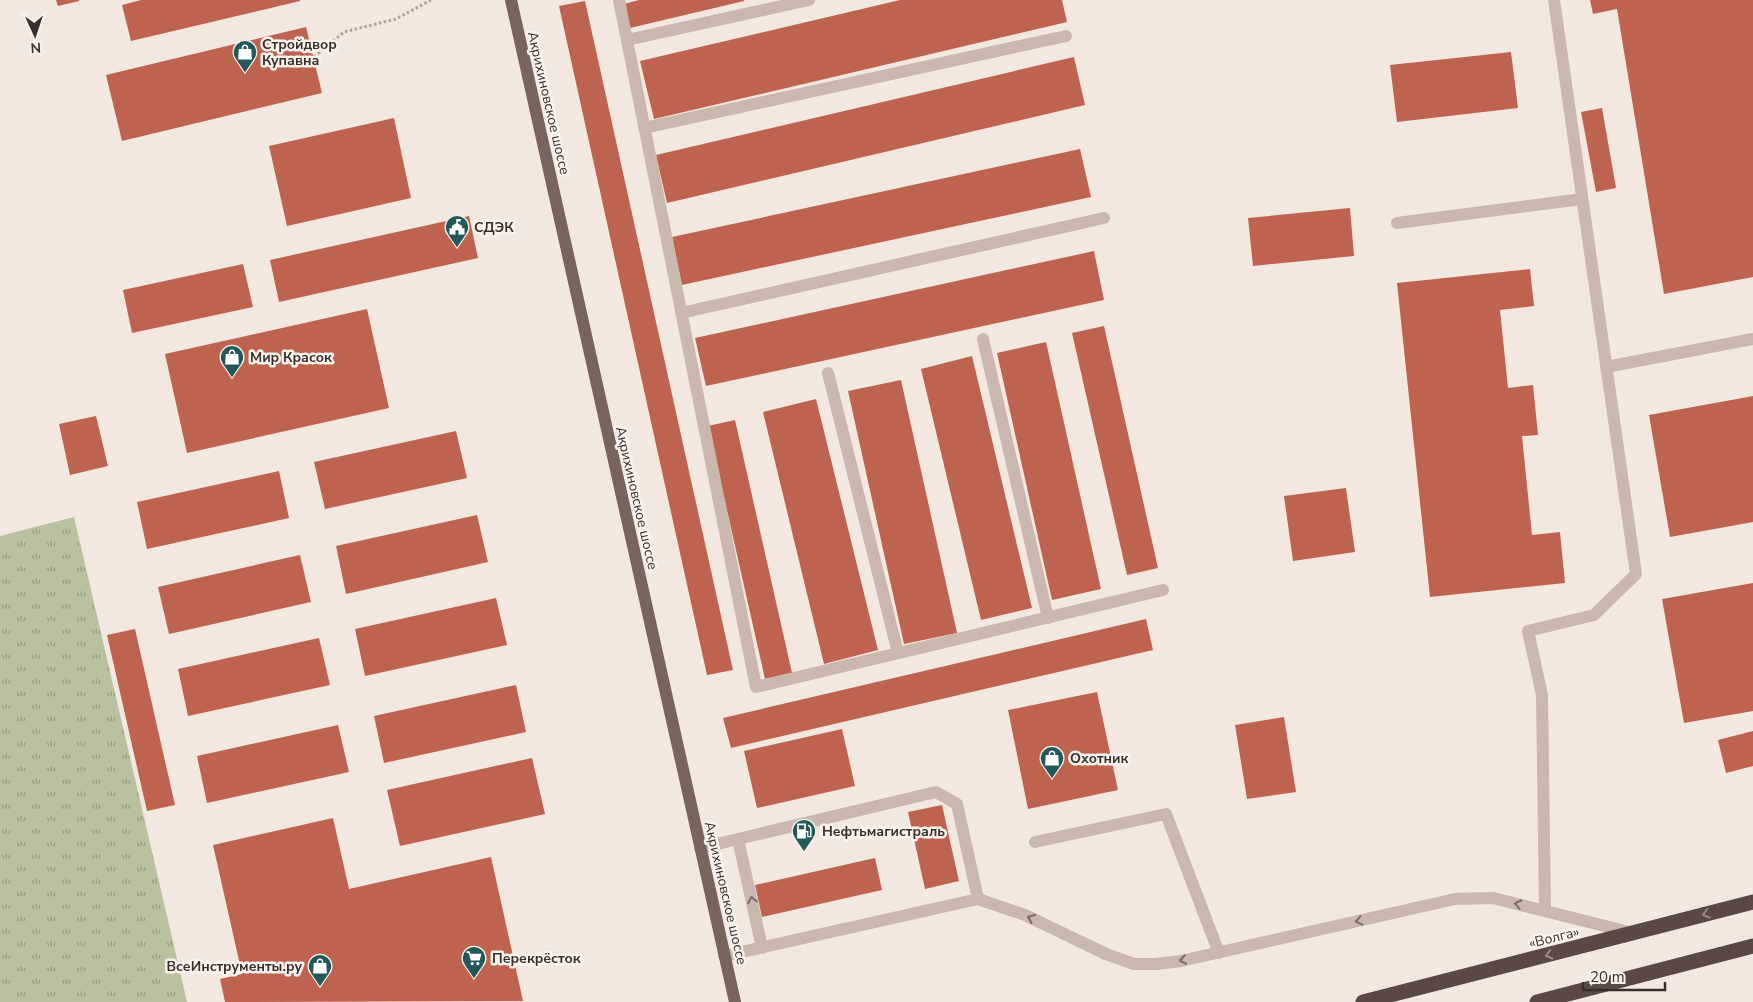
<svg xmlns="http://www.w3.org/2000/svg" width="1753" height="1002" font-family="'Nunito Sans',sans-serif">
  <defs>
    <pattern id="grass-tufts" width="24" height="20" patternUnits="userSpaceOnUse" patternTransform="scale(1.25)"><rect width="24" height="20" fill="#b9c1a1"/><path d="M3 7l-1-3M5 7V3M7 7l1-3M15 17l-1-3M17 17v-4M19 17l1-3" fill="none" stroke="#979d83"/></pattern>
  </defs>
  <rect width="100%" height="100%" fill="#f2e8e0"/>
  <!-- grass -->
  <path fill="url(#grass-tufts)" d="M 74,517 L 187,1002 L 0,1002 L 0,536 Z"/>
  <!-- building -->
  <path fill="#bf6351" d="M 56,0 L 79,0 L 79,1 L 58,6 Z
    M 141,0 L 300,0 L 300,1 L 131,41 L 122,5 Z
    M 639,0 L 744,0 L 744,1 L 630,28 L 624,4 Z
    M 900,0 L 1062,0 L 1067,22 L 654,119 L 640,61 Z
    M 1590,0 L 1753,0 L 1753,277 L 1664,294 L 1617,9 L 1593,14 Z
    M 585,1 L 733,670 L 707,675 L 559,6 Z
    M 306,27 L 322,93 L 122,141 L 106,75 Z
    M 1511,52 L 1518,108 L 1397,122 L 1390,65 Z
    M 1074,57 L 1085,105 L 667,203 L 656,155 Z
    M 1602,108 L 1616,188 L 1596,192 L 1581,112 Z
    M 394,118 L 411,198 L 287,226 L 269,146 Z
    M 1080,149 L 1091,197 L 682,285 L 672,237 Z
    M 1350,208 L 1354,256 L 1253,266 L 1248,218 Z
    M 469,216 L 478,258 L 279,302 L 270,260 Z
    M 1094,251 L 1104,300 L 706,386 L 695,338 Z
    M 243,264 L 253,307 L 132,333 L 123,290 Z
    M 1530,269 L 1534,306 L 1500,310 L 1508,388 L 1533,385 L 1538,435 L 1522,436 L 1532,535 L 1560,532 L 1565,583 L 1430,597 L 1397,283 Z
    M 367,309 L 389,408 L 187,453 L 165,354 Z
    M 1104,326 L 1158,568 L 1127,575 L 1072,333 Z
    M 1046,342 L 1101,589 L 1052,600 L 997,353 Z
    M 972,356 L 1032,608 L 981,620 L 921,369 Z
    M 901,380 L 957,633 L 904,644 L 848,391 Z
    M 1753,396 L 1753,522 L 1670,537 L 1649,415 Z
    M 816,399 L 878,650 L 824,664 L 763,412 Z
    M 96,416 L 108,466 L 70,475 L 59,424 Z
    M 735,420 L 792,673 L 765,679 L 708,426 Z
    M 456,431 L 467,478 L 325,509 L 314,462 Z
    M 279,471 L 289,518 L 147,549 L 137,502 Z
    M 1346,488 L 1355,552 L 1293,561 L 1284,496 Z
    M 477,515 L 488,562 L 346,594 L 336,546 Z
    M 300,555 L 311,602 L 169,634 L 158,587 Z
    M 1753,583 L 1753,711 L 1684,723 L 1662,599 Z
    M 496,598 L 507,645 L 365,676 L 355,629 Z
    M 1146,619 L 1153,650 L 731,748 L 723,718 Z
    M 135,629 L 175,805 L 147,811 L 107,635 Z
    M 319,638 L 330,685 L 188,716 L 178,669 Z
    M 516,685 L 526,732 L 384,763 L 374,716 Z
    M 1097,692 L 1118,790 L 1028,809 L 1008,710 Z
    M 1284,717 L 1296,792 L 1247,799 L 1235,725 Z
    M 338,725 L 349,772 L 207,803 L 197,756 Z
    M 842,729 L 855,786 L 757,808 L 744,751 Z
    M 1753,731 L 1753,766 L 1726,773 L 1718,740 Z
    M 532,758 L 545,814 L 400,846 L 387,790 Z
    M 942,805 L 959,881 L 925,889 L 908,812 Z
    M 333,818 L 349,889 L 491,857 L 523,1001 L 225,1002 L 220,979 L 242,974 L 213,845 Z
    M 875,858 L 882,890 L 762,917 L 755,885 Z"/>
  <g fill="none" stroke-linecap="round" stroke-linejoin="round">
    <!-- path -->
    <path stroke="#b6a197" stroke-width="3" stroke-dasharray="2.5 2.5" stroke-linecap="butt" d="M 314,57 L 344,32 L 396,19 L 431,0"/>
    <!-- minor -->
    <path stroke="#cab7ad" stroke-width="12" d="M 619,0 L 756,687 L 1163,590
      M 627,40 L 809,0
      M 644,128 L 1066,36
      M 1397,223 L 1582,199
      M 681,313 L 1104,218
      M 983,339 L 1048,618
      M 1606,367 L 1753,339
      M 828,373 L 898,653
      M 738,839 L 762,948
      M 1035,842 L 1166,814 L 1219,953
      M 700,848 L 936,792 L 957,804 L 978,899 L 1025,915 L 1106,954 L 1134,964 L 1156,964 L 1181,961 L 1455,899 L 1493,898 L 1633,933
      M 1545,910 L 1542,695 L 1528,631 L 1594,615 L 1636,574 L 1554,0
      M 724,956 L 978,899"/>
    <!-- major -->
    <path stroke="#79645d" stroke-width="12" d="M 511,0 L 735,1002"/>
    <!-- highway -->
    <path stroke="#594843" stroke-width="15" d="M 1363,1002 L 1753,902
      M 1537,1002 L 1753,946"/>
  </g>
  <!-- one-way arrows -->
  <defs><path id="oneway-chevron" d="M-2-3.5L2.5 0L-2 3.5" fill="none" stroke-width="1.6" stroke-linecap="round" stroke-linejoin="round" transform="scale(1.25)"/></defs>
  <g stroke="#7a6c66">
    <use href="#oneway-chevron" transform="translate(752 900) rotate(-102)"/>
    <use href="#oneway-chevron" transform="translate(1518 904) rotate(-168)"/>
    <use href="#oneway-chevron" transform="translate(1031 918) rotate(-155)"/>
    <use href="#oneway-chevron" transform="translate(1359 921) rotate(167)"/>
    <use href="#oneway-chevron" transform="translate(1183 960) rotate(170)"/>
  </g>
  <g stroke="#998c87">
    <use href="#oneway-chevron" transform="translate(1706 914) rotate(165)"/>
    <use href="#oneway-chevron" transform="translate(1549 955) rotate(166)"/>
  </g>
  <!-- icons -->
  <defs>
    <g id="shop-pin" transform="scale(1.25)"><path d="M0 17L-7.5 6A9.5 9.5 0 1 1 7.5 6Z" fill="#225857" stroke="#faf3ed"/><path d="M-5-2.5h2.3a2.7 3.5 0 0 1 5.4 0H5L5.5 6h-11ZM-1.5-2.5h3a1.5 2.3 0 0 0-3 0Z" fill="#fff"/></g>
    <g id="civic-pin" transform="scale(1.25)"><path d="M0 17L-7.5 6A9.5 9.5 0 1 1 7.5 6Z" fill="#225857" stroke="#faf3ed"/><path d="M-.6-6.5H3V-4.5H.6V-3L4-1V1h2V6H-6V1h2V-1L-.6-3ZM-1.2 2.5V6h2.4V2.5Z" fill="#fff"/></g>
    <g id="fuel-pin" transform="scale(1.25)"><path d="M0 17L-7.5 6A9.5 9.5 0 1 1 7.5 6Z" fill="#225857" stroke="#faf3ed"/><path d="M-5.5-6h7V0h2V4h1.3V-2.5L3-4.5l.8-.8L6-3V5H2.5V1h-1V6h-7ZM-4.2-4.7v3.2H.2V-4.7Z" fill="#fff"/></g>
    <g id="supermarket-pin" transform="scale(1.25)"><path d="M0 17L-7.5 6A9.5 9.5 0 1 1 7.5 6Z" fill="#225857" stroke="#faf3ed"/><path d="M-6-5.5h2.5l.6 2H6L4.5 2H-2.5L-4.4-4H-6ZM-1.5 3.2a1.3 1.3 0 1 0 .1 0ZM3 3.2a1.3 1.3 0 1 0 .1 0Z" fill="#fff"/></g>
  </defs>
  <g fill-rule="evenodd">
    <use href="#shop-pin" x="245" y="52"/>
    <use href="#civic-pin" x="457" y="227"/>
    <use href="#shop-pin" x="232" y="357"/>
    <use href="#shop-pin" x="1052" y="758"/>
    <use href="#fuel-pin" x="804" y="831"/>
    <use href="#supermarket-pin" x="474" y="958"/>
    <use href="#shop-pin" x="320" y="966"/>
  </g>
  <g text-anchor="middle" stroke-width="5" stroke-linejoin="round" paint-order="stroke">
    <!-- poi labels -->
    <g font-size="14" font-weight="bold" fill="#392e2b" stroke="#faf3ed" text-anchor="start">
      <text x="262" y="49">Стройдвор<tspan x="262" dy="16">Купавна</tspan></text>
      <text x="474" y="232">СДЭК</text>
      <text x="250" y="362">Мир Красок</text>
      <text x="1070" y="763">Охотник</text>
      <text x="822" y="836">Нефтьмагистраль</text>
      <text x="492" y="963">Перекрёсток</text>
      <text x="302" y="971" text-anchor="end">ВсеИнструменты.ру</text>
    </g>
    <!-- street labels -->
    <g font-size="14" fill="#392e2b" stroke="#faf3ed">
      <text transform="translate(549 103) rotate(77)" y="5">Акрихиновское шоссе</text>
      <text transform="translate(637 498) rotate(77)" y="5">Акрихиновское шоссе</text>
      <text transform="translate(726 893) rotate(77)" y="5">Акрихиновское шоссе</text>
      <text transform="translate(1554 937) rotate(-14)" y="5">«Волга»</text>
    </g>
  </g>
  <!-- north arrow -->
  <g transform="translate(35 35) rotate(177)" stroke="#faf3ed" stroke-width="4" paint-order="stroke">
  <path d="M0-4L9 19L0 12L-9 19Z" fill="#392e2b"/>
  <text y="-8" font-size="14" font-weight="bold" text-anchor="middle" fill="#392e2b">N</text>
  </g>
  <!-- scale -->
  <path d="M1583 982v8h82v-8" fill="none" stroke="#392e2b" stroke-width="2.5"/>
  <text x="1590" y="982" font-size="15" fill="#392e2b" stroke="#faf3ed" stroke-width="4" paint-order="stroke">20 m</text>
</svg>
